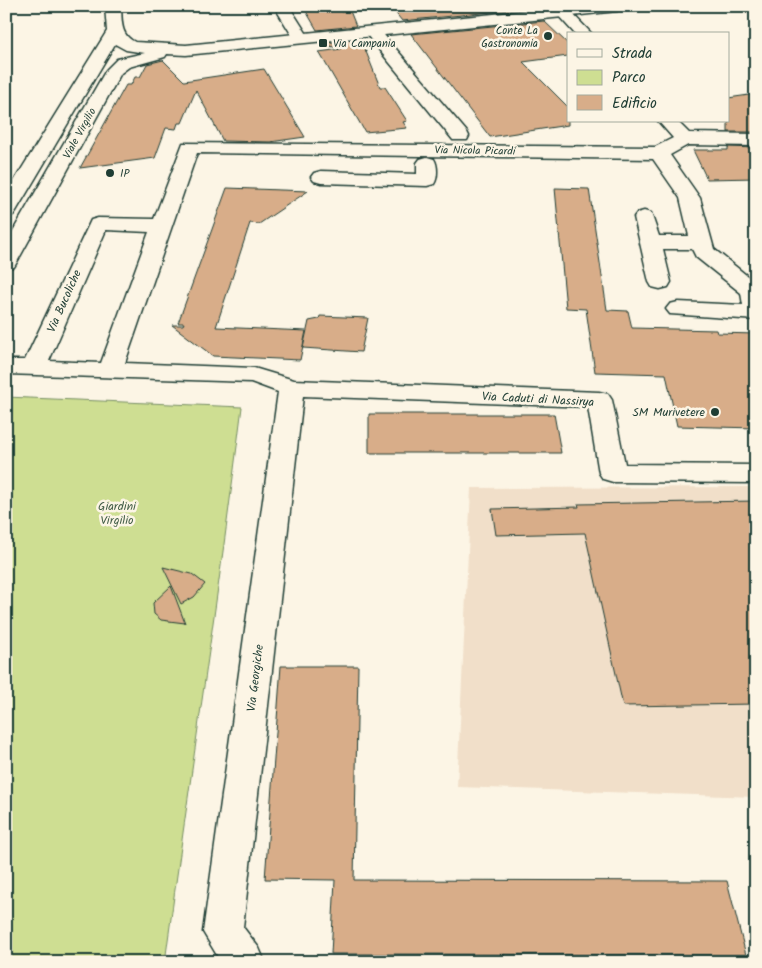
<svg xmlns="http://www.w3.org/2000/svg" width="762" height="968" font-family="Kalam,sans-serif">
  <rect width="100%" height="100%" fill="#fcf5e5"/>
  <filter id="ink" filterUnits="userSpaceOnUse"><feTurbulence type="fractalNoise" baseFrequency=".02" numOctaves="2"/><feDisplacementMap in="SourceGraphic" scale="10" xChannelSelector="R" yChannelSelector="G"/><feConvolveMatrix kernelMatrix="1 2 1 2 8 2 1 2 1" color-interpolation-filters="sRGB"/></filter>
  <g filter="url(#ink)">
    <!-- built -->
    <path fill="#f1dfc9" d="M 756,487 L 756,797 L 457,787 L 471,488 Z"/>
    <!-- green -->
    <path fill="#cede92" stroke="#768e63" d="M 6,397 L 242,407 C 219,592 190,777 165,962 L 6,962 Z"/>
    <!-- building -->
    <path fill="#d8ad89" stroke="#1f3d34" d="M 303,6 L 337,6 L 341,12 L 350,11 L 356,26 L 317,30 Z
      M 390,6 L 529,6 L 531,8 L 402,21 Z
      M 544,21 L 568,44 L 568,56 L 523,62 L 568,107 L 568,125 L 490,137 L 411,34 Z
      M 361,39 L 380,87 L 385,87 L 407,121 L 403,122 L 407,128 L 365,132 L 319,52 L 341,49 L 326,45 L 325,43 Z
      M 163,60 L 184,81 L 264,69 L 305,137 L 270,142 L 223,141 L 196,90 L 182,123 L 178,123 L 176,129 L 166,128 L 155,158 L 80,168 L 126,85 L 131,85 L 135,77 L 140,77 L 147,64 Z
      M 756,94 L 756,132 L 728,132 L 728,98 Z
      M 728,147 L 756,148 L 756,178 L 707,179 L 693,150 L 728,150 Z
      M 227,188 L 308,191 L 259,224 L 250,223 L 216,327 L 306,331 L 300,360 L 213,356 L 172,325 L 183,325 L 184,323 L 178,323 Z
      M 555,188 L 589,189 L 607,310 L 628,311 L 632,328 L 716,330 L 717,333 L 756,334 L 756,428 L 677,426 L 666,374 L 595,372 L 586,309 L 566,308 Z
      M 320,316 L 368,318 L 361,352 L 303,348 L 309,321 L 319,319 Z
      M 369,414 L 554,414 L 561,453 L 369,453 Z
      M 756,501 L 756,704 L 623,706 L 585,533 L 496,535 L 492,509 L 579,507 L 578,504 Z
      M 163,567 L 192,574 L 205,584 L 194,597 L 181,604 Z
      M 171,586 L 185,623 L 161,620 L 154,614 L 153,603 Z
      M 281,666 L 358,666 L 354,880 L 727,881 L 746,955 L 331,954 L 335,880 L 265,879 Z"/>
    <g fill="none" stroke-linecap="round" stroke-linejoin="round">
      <!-- minor casing -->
      <g stroke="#1f3d34" stroke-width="3">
        <path id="minor" d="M 274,6 L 289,6 L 310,39 L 308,42 L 296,42 Z
          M 563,7 L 568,9 L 592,34 L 575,34 L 555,12 Z
          M 373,27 L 379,29 L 467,132 L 469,136 L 467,140 L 453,140 L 367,35 L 365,32 L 367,29 Z
          M 658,121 L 677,121 L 689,133 L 756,134 L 756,146 L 688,145 L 670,155 L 700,198 L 714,249 L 756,283 L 756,320 L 670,314 L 666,309 L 670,304 L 678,302 L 743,305 L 741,293 L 696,257 L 692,249 L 663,249 L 671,282 L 668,287 L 660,289 L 652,287 L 649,282 L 634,217 L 637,213 L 644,211 L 651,213 L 659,236 L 689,236 L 680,198 L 653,159 L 197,153 L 125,363 L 254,368 L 294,380 L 599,392 L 608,394 L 612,400 L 625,464 L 756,465 L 756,483 L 613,482 L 603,479 L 599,473 L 588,407 L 303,396 L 243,927 L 259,948 L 265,962 L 221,962 L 203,932 L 278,392 L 251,382 L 6,374 L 6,360 L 25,360 L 91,220 L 98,218 L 154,219 L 183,143 L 655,147 L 673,138 ZM 106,230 L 149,232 L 101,363 L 49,361 Z
          M 427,157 L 434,159 C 438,165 438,178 434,184 L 427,186 L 321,183 L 314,181 L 311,177 L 314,173 L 321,171 L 417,174 L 417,163 L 420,159 Z"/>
      </g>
      <!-- tertiary casing -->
      <g stroke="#1f3d34" stroke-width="3">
        <path id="tertiary" d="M 573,6 L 624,6 L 617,11 L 563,17 L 555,12 L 558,9 Z"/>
      </g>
      <!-- secondary casing -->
      <g stroke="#1f3d34" stroke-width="3">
        <path id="secondary" d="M 105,6 L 121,6 C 122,21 120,35 135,42 L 186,45 L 563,7 L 571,12 L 563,17 L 186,55 L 167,54 L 165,57 L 129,67 L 121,73 L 17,262 L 14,267 L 6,268 L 6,243 L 106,70 L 117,59 L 145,53 L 126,50 L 115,44 L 16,211 L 13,215 L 6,217 L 6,194 L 107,31 Z"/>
      </g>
      <!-- minor -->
      <use href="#minor" fill="#fcf5e5" fill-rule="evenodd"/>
      <!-- tertiary -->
      <use href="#tertiary" fill="#fcf5e5" fill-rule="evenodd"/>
      <!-- secondary -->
      <use href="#secondary" fill="#fcf5e5" fill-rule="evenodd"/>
    </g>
  </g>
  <!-- markers -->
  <g fill="#1f3d34" stroke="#fcf5e5" stroke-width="2">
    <circle cx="548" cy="36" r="5"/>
    <rect x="318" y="38" width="10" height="10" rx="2.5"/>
    <circle cx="110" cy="173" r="5"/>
    <circle cx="715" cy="412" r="5"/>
  </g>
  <g text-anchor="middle" stroke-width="5" stroke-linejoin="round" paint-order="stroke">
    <!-- far-poi labels -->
    <g font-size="11" fill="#1f3d34" stroke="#fcf5e5" text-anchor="start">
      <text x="538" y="34" text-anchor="end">Conte La<tspan x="538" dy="13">Gastronomia</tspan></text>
      <text x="333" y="47">Via Campania</text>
      <text x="120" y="177">IP</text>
    </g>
    <!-- far-street labels -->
    <g font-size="11" fill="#1f3d34" stroke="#fcf5e5">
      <text transform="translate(79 133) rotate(-61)" y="4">Viale Virgilio</text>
      <text transform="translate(475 150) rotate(1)" y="4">Via Nicola Picardi</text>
    </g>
    <!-- street labels -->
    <g font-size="12" fill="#1f3d34" stroke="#fcf5e5">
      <text transform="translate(64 301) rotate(-66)" y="4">Via Bucoliche</text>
      <text transform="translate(538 399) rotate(3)" y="4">Via Caduti di Nassirya</text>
      <text transform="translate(255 678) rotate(-83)" y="4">Via Georgiche</text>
    </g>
    <!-- poi labels -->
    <g font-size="12" fill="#1f3d34" stroke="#fcf5e5" text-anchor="end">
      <text x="705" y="416">SM Murivetere</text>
    </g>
    <!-- park labels -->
    <g font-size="12" fill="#425d47" stroke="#fcf5e5">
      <text x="117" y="510">Giardini<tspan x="117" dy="14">Virgilio</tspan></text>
    </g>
  </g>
  <!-- margin -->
  <rect width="762" height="968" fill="none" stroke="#fcf5e5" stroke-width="25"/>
  <rect x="12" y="12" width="737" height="943" fill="none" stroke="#1f3d34" stroke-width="2" filter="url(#ink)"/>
  <!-- legend -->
  <rect x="567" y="32" width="162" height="90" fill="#fcf5e5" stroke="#a4ab9e"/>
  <rect x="577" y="49" width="25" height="8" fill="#fcf5e5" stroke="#a4ab9e"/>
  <text x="612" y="58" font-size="15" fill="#1f3d34">Strada</text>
  <rect x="577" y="70" width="25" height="15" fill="#cede92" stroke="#a4ab9e"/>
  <text x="612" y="82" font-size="15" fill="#1f3d34">Parco</text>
  <rect x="577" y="95" width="25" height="15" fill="#d8ad89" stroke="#a4ab9e"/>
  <text x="612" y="108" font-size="15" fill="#1f3d34">Edificio</text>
</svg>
